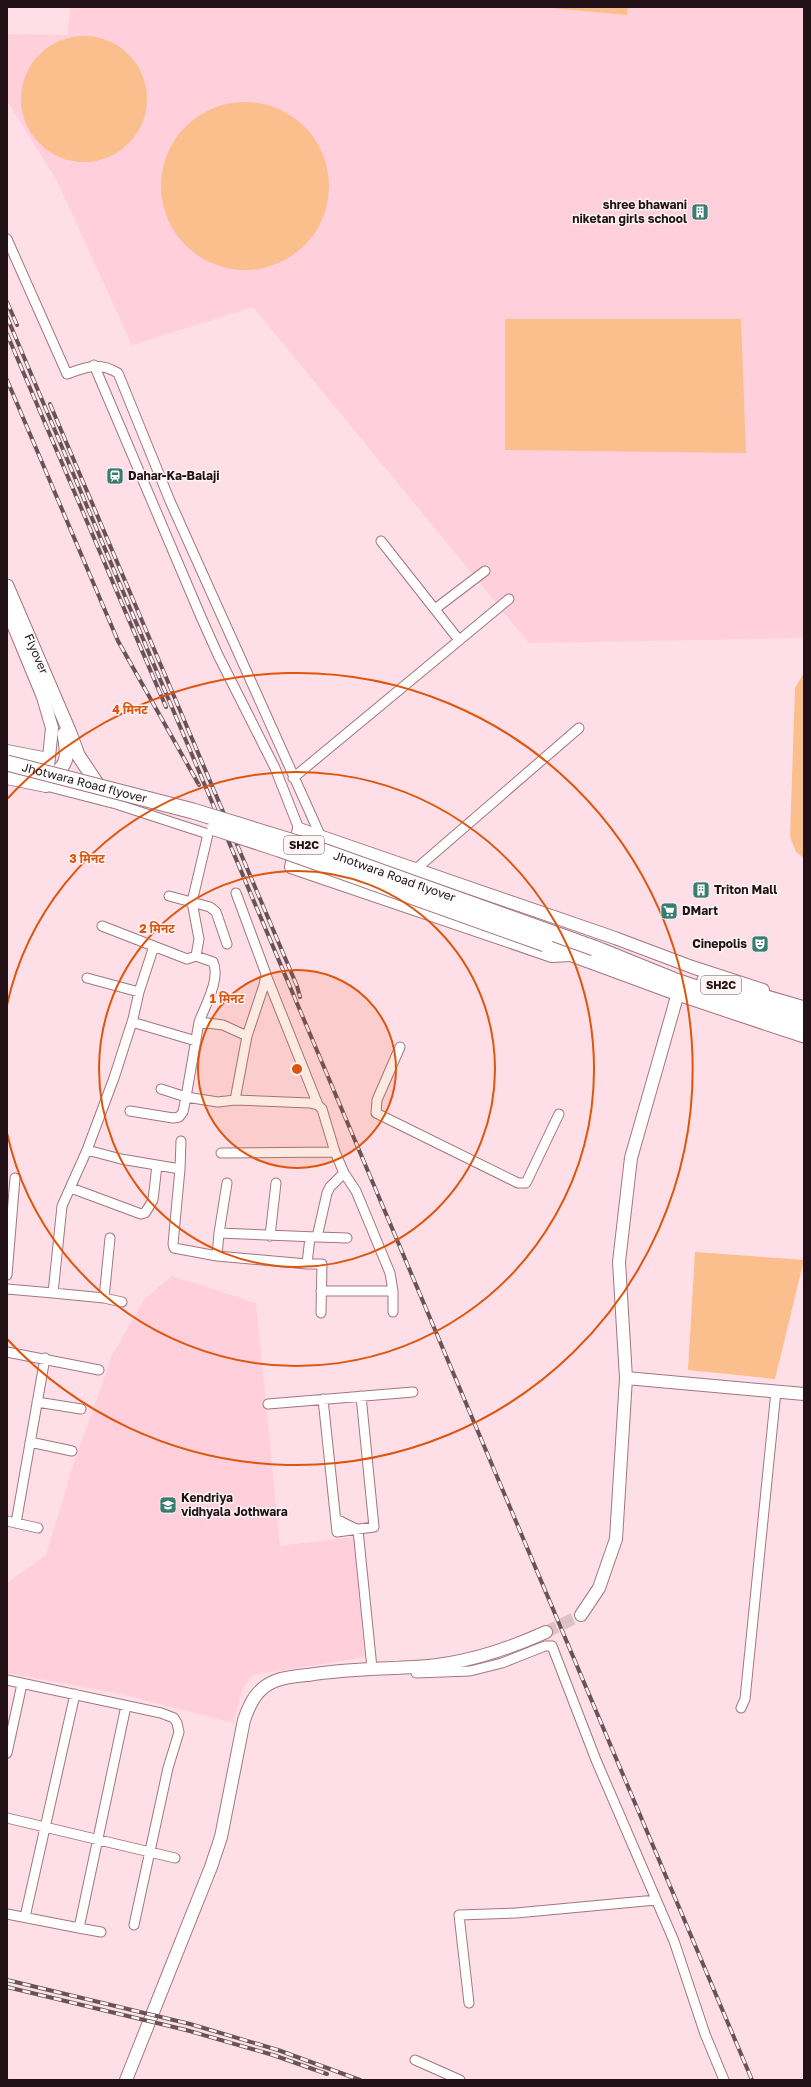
<svg xmlns="http://www.w3.org/2000/svg" width="811" height="2087" font-family="'Golos Text','Noto Sans Devanagari',sans-serif">
  <rect width="100%" height="100%" fill="#ffdfe7"/>
  <!-- built -->
  <path fill="#ffcfdb" d="M 71,7 L 804,7 L 804,638 L 529,643 L 253,307 L 132,345 L 57,181 L 7,101 L 7,34 L 67,35 Z
    M 172,1276 L 256,1303 L 280,1546 L 354,1537 L 365,1657 L 253,1675 L 243,1688 L 233,1723 L 121,1694 L 7,1673 L 7,1583 L 46,1555 L 72,1469 L 112,1356 L 144,1299 Z"/>
  <!-- green -->
  <path fill="#fabf8d" d="M 539,7 L 628,7 L 627,15 Z
    M21 99a63 63 0 1 1 126 0a63 63 0 1 1-126 0Z
    M161 186a84 84 0 1 1 168 0a84 84 0 1 1-168 0Z
    M 505,319 L 741,319 L 746,453 L 505,450 Z
    M 804,673 L 804,858 L 796,852 L 790,837 L 795,688 Z
    M 695,1252 L 804,1260 L 775,1379 L 688,1370 Z"/>
  <g fill="none" stroke-linecap="round" stroke-linejoin="round">
    <!-- tertiary-tunnel -->
    <path stroke="#dec0c8" stroke-width="12" stroke-dasharray="12 6" stroke-linecap="butt" d="M 546,1632 L 581,1615"/>
    <!-- minor casing -->
    <g stroke="#a37581" stroke-width="11">
      <path id="minor" d="M 7,239 L 67,374 C 87,367 98,361 118,373 L 170,501 L 321,837
        M 94,365 L 201,617 L 218,655 L 275,768 L 299,829
        M 381,541 L 459,640
        M 435,609 L 485,571
        M 293,778 L 509,599
        M 46,786 L 116,804 L 208,834 L 192,902 L 199,939 L 196,956 L 187,959 L 102,926
        M 416,869 L 579,728
        M 169,896 L 210,907 L 216,912 L 227,944
        M 196,956 L 213,962 C 221,978 205,1006 199,1022 L 223,1025 L 247,1036
        M 266,975 L 318,1105
        M 87,978 L 139,992 L 154,946
        M 132,1022 L 196,1041
        M 199,1022 L 186,1097 L 218,1102 L 235,1100 L 310,1103 L 318,1105 L 322,1109 L 335,1152 L 221,1153
        M 400,1047 L 377,1100 L 376,1113 L 518,1183 L 526,1183 L 559,1114
        M 235,1100 L 247,1036 L 264,985 L 266,974 L 236,893
        M 130,1111 L 173,1118 L 179,1117 L 183,1112 L 186,1097 L 161,1089
        M 87,1150 L 121,1159 L 180,1169 L 181,1141
        M 180,1169 L 173,1244 L 174,1248 L 217,1256 L 219,1233
        M 227,1183 L 219,1233 L 317,1237 L 327,1193 L 330,1187 L 344,1173 L 335,1152
        M 71,1188 L 141,1214 L 145,1213 L 153,1200 L 157,1165
        M 270,1236 L 276,1183
        M 317,1237 L 347,1238
        M 110,1238 L 104,1298 L 53,1293 L 62,1206 L 87,1150 L 114,1078 L 133,1019 L 139,992
        M 217,1256 L 307,1264 L 310,1237
        M 307,1264 L 322,1264 L 321,1313
        M 7,1275 L 15,1178
        M 7,1289 L 53,1293
        M 321,1291 L 393,1291 L 390,1273 L 356,1191 L 344,1173
        M 393,1291 L 393,1312
        M 104,1298 L 122,1302
        M 7,1352 L 99,1370
        M 323,1399 L 337,1532 L 374,1527 L 361,1396
        M 37,1402 L 81,1409
        M 268,1404 L 413,1392
        M 30,1442 L 72,1451
        M 336,1519 L 358,1530 L 372,1668
        M 7,1521 L 38,1528
        M 16,1523 L 45,1358
        M 416,1673 L 470,1671 L 502,1663 L 545,1646 L 552,1646 L 596,1760 L 674,1941 L 705,2034 L 724,2080
        M 7,1680 L 161,1713 L 174,1718 L 177,1723 L 179,1732 L 168,1768 L 134,1925
        M 741,1708 L 745,1699 L 776,1391
        M 7,1753 L 22,1684
        M 7,1818 L 175,1858
        M 7,1914 L 79,1928 L 126,1706
        M 25,1917 L 75,1694
        M 79,1928 L 101,1932
        M 469,2003 L 459,1915 L 516,1913 L 656,1900
        M 415,2060 L 460,2080"/>
    </g>
    <!-- tertiary casing -->
    <g stroke="#a37581" stroke-width="14">
      <path id="tertiary" d="M 7,610 L 43,697 L 52,728 L 46,786 L 7,778
        M 7,751 L 48,759
        M 570,955 L 552,956 L 291,867 L 299,829 L 615,938 L 692,967 L 763,990
        M 626,1378 L 619,1262 L 631,1158 L 678,993
        M 581,1615 L 599,1588 L 616,1539 L 626,1378 L 804,1394
        M 126,2080 L 211,1867 L 221,1837 L 244,1720 C 250,1703 257,1688 275,1681 C 285,1677 297,1676 308,1675 C 343,1669 378,1669 414,1667 C 461,1665 504,1651 546,1632"/>
    </g>
    <!-- secondary casing -->
    <g stroke="#a37581" stroke-width="15">
      <g id="secondary">
        <path id="s1" d="M 7,586 L 70,733 L 78,755 L 98,785"/>
        <path d="M 54,775 C 70,762 67,753 64,734"/>
      </g>
    </g>
    <!-- primary casing -->
    <g stroke="#a37581" stroke-width="17">
      <path id="primary" d="M 545,944 L 678,993 L 804,1035
        M 594,948 L 673,980 L 804,1024
        M 705,980 L 804,1009"/>
    </g>
    <!-- minor -->
    <use href="#minor" stroke="#fff" stroke-width="9"/>
    <!-- tertiary -->
    <use href="#tertiary" stroke="#fff" stroke-width="12"/>
    <!-- secondary -->
    <use href="#secondary" stroke="#fff" stroke-width="13"/>
    <!-- primary -->
    <use href="#primary" stroke="#fff" stroke-width="15"/>
    <!-- rail casing -->
    <g stroke="#695359" stroke-width="4">
      <path id="rail" d="M 7,302 L 17,325
        M 7,317 L 752,2080
        M 7,334 L 166,707
        M 7,380 L 118,641 L 199,785
        M 50,404 L 297,986 L 300,997
        M 7,1980 L 190,2024 L 278,2050 L 360,2080
        M 7,1987 L 186,2030 L 273,2055 L 327,2074"/>
    </g>
    <!-- rail -->
    <use href="#rail" stroke="#fef3f5" stroke-width="2.5" stroke-dasharray="8" stroke-linecap="butt"/>
    <!-- primary-bridge casing -->
    <g stroke="#a37581" stroke-width="17" stroke-linecap="butt">
      <g id="primary-bridge">
        <path id="s2" d="M 7,763 L 193,811 L 323,851 L 594,948"/>
        <path d="M 215,828 L 279,849 L 545,944"/>
      </g>
    </g>
    <!-- primary-bridge -->
    <use href="#primary-bridge" stroke="#fff" stroke-width="15"/>
  </g>
  <!-- distance rings -->
  <circle cx="297" cy="1069" r="99" fill="#de550c" fill-opacity=".12"/>
  <g fill="none" stroke="#de550c" stroke-width="2">
    <circle cx="297" cy="1069" r="99"/>
    <circle cx="297" cy="1069" r="198"/>
    <path d="M7 1005A297 297 0 1 1 7 1133"/>
    <path d="M7 799A396 396 0 1 1 7 1339"/>
  </g>
  <!-- icons -->
  <defs>
    <g id="building-square" transform="scale(0.9)"><rect x="-9" y="-9" width="18" height="18" rx="4" fill="#387d72" stroke="#fef3f5"/><path d="M-4-6H4V6H1V3H-1V6H-4ZM-2.5-4.3h1.7v1.8h-1.7ZM.8-4.3h1.7v1.8H.8ZM-2.5-1h1.7V.8h-1.7ZM.8-1h1.7V.8H.8Z" fill="#fff"/></g>
    <g id="station-square" transform="scale(0.9)"><rect x="-9" y="-9" width="18" height="18" rx="4" fill="#387d72" stroke="#fef3f5"/><path d="M-3-6H3Q5-6 5-4V2Q5 4 3 4L4.5 6H3L1.5 4h-3L-3 6H-4.5L-3 4Q-5 4-5 2V-4Q-5-6-3-6ZM-3.5-4v3h7v-3ZM-3.5 1v1.5H-2V1ZM2 1v1.5H3.5V1Z" fill="#fff"/></g>
    <g id="supermarket-square" transform="scale(0.9)"><rect x="-9" y="-9" width="18" height="18" rx="4" fill="#387d72" stroke="#fef3f5"/><path d="M-6-5.5h2.5l.6 2H6L4.5 2H-2.5L-4.4-4H-6ZM-1.5 3.2a1.3 1.3 0 1 0 .1 0ZM3 3.2a1.3 1.3 0 1 0 .1 0Z" fill="#fff"/></g>
    <g id="theatre-square" transform="scale(0.9)"><rect x="-9" y="-9" width="18" height="18" rx="4" fill="#387d72" stroke="#fef3f5"/><path d="M-5-5.5Q0-4 5-5.5V0Q5 5 0 6Q-5 5-5 0ZM-3.3-2.5H-1v1.5H-3.3ZM1-2.5H3.3v1.5H1ZM-2.8 1Q0 5.5 2.8 1Z" fill="#fff"/></g>
    <g id="school-square" transform="scale(0.9)"><rect x="-9" y="-9" width="18" height="18" rx="4" fill="#387d72" stroke="#fef3f5"/><path d="M0-5L7-2L0 1L-7-2ZM-4 1L0 2.5L4 1V4Q0 6-4 4Z" fill="#fff"/></g>
  </defs>
  <g fill-rule="evenodd">
    <use href="#building-square" x="700" y="212"/>
    <use href="#station-square" x="115" y="476"/>
    <use href="#building-square" x="701" y="890"/>
    <use href="#supermarket-square" x="669" y="911"/>
    <use href="#theatre-square" x="760" y="944"/>
    <use href="#school-square" x="168" y="1505"/>
  </g>
  <g text-anchor="middle" stroke-width="3" stroke-linejoin="round" paint-order="stroke">
    <!-- shield labels -->
    <g fill="#fef3f5" stroke="#645559" stroke-width="1">
      <rect x="284" y="836" width="40" height="18" rx="3"/>
      <rect x="701" y="976" width="40" height="18" rx="3"/>
    </g>
    <g font-size="11" font-weight="bold" fill="#221116">
      <text x="304" y="849">SH2C</text>
      <text x="721" y="989">SH2C</text>
    </g>
    <!-- poi labels -->
    <g font-size="12" font-weight="bold" fill="#221116" stroke="#fef3f5" text-anchor="start">
      <text x="687" y="209" text-anchor="end">shree bhawani<tspan x="687" dy="14">niketan girls school</tspan></text>
      <text x="128" y="480">Dahar-Ka-Balaji</text>
      <text x="714" y="894">Triton Mall</text>
      <text x="682" y="915">DMart</text>
      <text x="747" y="948" text-anchor="end">Cinepolis</text>
      <text x="181" y="1502">Kendriya<tspan x="181" dy="14">vidhyala Jothwara</tspan></text>
    </g>
    <!-- street labels -->
    <g font-size="12" fill="#221116" stroke="#fef3f5">
      <text dy="4" stroke="none"><textPath href="#s1" startOffset="74">Flyover</textPath></text>
      <text dy="4" stroke="none"><textPath href="#s2" startOffset="80">Jhotwara Road flyover</textPath></text>
      <text dy="4" stroke="none"><textPath href="#s2" startOffset="404">Jhotwara Road flyover</textPath></text>
    </g>
  </g>
  <circle cx="297" cy="1069" r="6" fill="#de550c" stroke="#fef3f5" stroke-width="2"/>
  <g font-size="12" text-anchor="middle" font-weight="bold" fill="#de550c" stroke="#fef3f5" stroke-width="3" stroke-linejoin="round" paint-order="stroke">
    <text x="130" y="714">4 मिनट</text>
    <text x="87" y="863">3 मिनट</text>
    <text x="157" y="933">2 मिनट</text>
    <text x="227" y="1003">1 मिनट</text>
  </g>
  <!-- border -->
  <rect width="811" height="2087" fill="none" stroke="#221116" stroke-width="16"/>
</svg>
